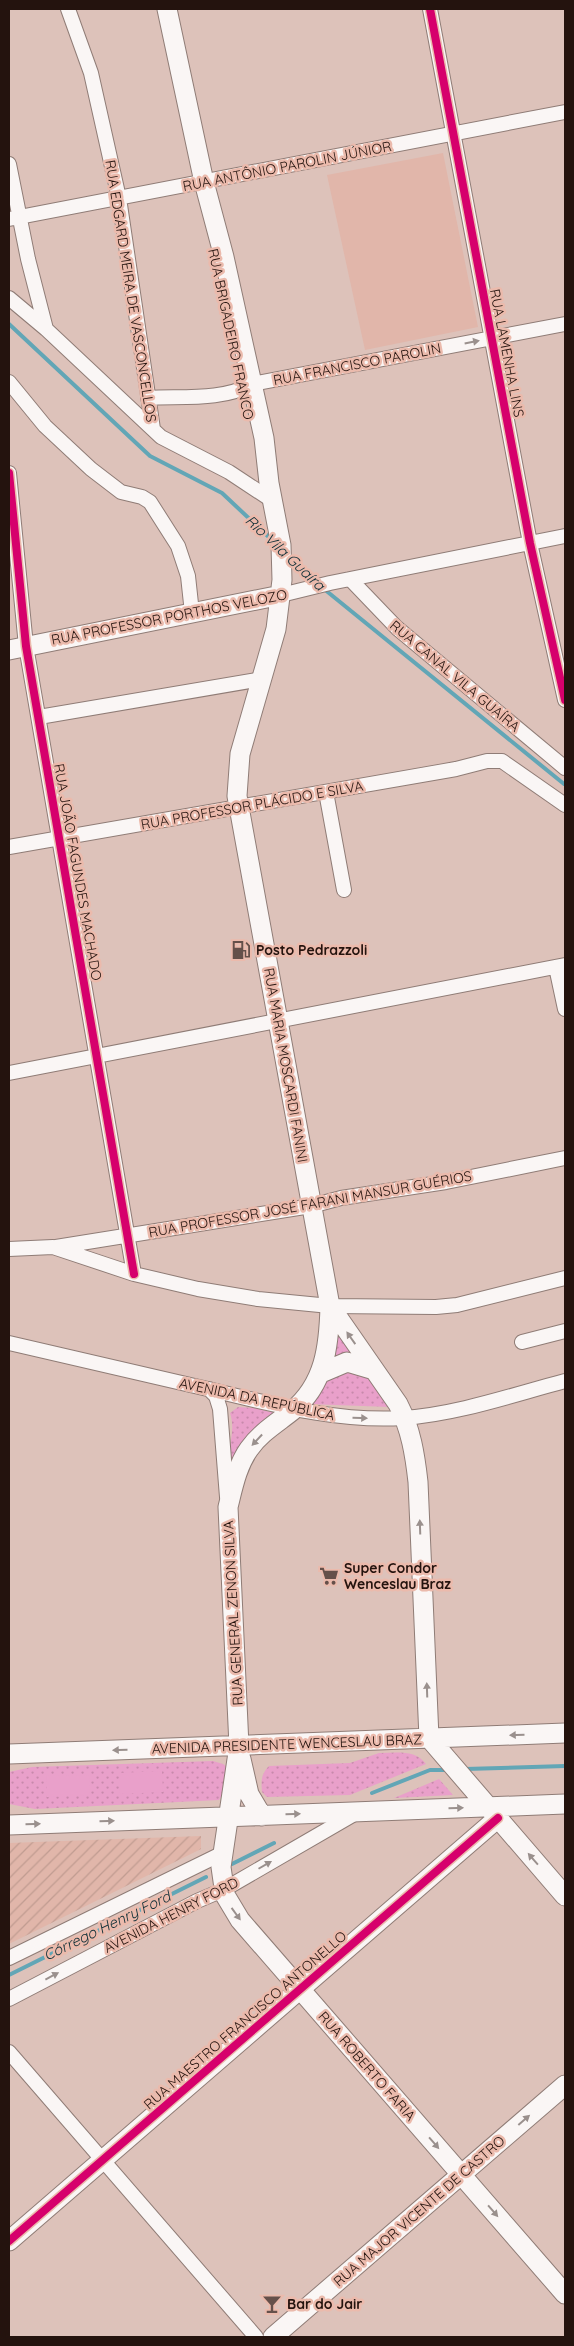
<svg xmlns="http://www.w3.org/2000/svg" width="574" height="2346" font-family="Quicksand,sans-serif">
  <defs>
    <pattern id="industrial-furrows" width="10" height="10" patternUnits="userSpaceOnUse" patternTransform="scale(1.25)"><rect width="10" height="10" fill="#e1b6aa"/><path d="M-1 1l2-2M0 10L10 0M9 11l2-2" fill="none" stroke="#c19c91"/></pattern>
    <pattern id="green-dots" width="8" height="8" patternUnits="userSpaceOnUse" patternTransform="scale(1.25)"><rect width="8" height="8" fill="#e9a0ca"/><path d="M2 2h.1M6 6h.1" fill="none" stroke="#c889ac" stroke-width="1.8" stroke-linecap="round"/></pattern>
  </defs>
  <rect width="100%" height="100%" fill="#ddc2ba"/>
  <!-- built -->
  <path fill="#e1b6aa" d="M 443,153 L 478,327 L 365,350 L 327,175 Z"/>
  <!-- industrial -->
  <path fill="url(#industrial-furrows)" d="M 201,1836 L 201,1849 L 9,1944 L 9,1843 Z"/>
  <!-- green -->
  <path fill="url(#green-dots)" d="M 336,1322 L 358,1354 L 330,1361 Z
    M 340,1370 L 369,1376 L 390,1407 L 307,1404 L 326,1379 Z
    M 238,1407 L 254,1408 L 275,1413 C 254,1428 240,1442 228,1466 C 228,1448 236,1430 230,1413 Z
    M 379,1753 C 396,1753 415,1749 426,1764 L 350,1795 L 267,1797 L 262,1792 C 261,1781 261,1774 269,1766 L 350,1763 Z
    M 213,1761 L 223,1764 L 227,1767 L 222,1795 L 219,1800 L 35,1809 L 9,1804 L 9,1772 L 32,1767 Z
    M 439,1779 L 453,1795 L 394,1798 Z"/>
  <!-- pitch -->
  <path fill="#e9a0ca" d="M 162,1771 L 163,1792 L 120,1794 L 119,1773 Z
    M 89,1775 L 90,1795 L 47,1797 L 46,1776 Z"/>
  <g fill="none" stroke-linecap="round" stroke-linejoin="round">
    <!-- stream -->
    <path stroke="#62a6b6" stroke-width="4" d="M 9,324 L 150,456 L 222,493 L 273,541
      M 287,555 L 317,583
      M 324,589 L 564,784
      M 465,1769 L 565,1766
      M 372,1793 L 430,1770 L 448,1770
      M 232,1864 L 274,1843
      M 9,1975 L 206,1877"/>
    <!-- street casing -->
    <g stroke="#8f7c76" stroke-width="16">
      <path id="street" d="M 68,9 L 91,73 L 119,198 L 153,429
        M 430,9 L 530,543 L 565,700
        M 9,164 L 28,259 L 46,329
        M 9,219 L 565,112
        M 9,298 L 46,329 L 161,437 L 229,472 L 273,501
        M 9,382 L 45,426 L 91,469 L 121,492 L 142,497 L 150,502 L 178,546 L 188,576 L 192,613
        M 148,398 C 182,396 222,401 252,384 L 565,324
        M 9,473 L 26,646 L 134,1274
        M 350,579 L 397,628 L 565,768
        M 281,595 L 330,583 L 565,536
        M 39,717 L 262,679
        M 326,792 L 344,890
        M 9,847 L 456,769 L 487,761 L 502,761 L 565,805
        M 556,967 L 565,1009
        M 9,1073 L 565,965
        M 56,1247 L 311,1206 L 341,1198 L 446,1182 L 565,1158
        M 9,1249 L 53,1247 L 134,1274 L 198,1289 L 258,1299 L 330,1306 L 436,1307 L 457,1305 L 565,1278
        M 522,1342 L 565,1331
        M 9,1343 C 77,1359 144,1374 212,1390 C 275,1405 337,1422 403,1418 C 458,1414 512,1395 565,1381
        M 209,1389 L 216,1396 L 220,1409 L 227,1497
        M 9,1958 L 221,1854
        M 9,1999 L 197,1901 L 223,1890 L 356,1813
        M 9,2052 L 256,2337"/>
    </g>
    <!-- secondary casing -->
    <g stroke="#8f7c76" stroke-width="21">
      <path id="secondary" d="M 167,9 L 204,182 L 224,257 L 264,438 L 269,483 L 281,545 L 282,580 L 276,629 L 240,754 L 237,796 L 330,1306 C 329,1346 325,1384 292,1411 C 277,1423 260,1433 249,1449 C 237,1466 233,1487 228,1507 L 239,1746 L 221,1867 L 225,1895 L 240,1920 L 565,2294
        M 9,650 L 281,595
        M 330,1306 L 398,1404 C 411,1429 415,1455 418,1482 L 429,1738 L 565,1896
        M 321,1373 L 347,1362 L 374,1370
        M 9,1754 L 565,1733
        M 241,1759 L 249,1794 L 262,1816
        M 9,1825 L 565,1804
        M 9,2241 L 498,1818
        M 273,2337 L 565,2085"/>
    </g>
    <!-- street -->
    <use href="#street" stroke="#faf6f5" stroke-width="14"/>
    <!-- secondary -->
    <use href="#secondary" stroke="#faf6f5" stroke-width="19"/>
    <!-- cycleway casing -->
    <g stroke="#ebbaac" stroke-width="11">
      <path id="cycleway" d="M 430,9 L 530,543 L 565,700
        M 9,473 L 26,646 L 134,1274
        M 9,2241 L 498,1818"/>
    </g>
    <!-- cycleway -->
    <use href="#cycleway" stroke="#d6006c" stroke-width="8"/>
  </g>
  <!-- one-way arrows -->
  <defs><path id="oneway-solid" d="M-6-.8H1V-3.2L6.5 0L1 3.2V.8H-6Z" transform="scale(1.25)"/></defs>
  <g fill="#9a908d">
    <use href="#oneway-solid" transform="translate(472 342) rotate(-11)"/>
    <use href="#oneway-solid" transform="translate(351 1338) rotate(-125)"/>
    <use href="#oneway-solid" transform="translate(360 1418) rotate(2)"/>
    <use href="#oneway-solid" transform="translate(257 1440) rotate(133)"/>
    <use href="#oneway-solid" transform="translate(420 1527) rotate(-92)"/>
    <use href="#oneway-solid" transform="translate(427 1690) rotate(-92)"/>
    <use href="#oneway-solid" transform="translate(517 1735) rotate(178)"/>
    <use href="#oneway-solid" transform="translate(120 1750) rotate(178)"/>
    <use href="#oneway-solid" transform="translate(456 1808) rotate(-2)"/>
    <use href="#oneway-solid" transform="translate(293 1814) rotate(-2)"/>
    <use href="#oneway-solid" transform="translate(107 1821) rotate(-2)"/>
    <use href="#oneway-solid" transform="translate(33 1824) rotate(-2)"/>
    <use href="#oneway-solid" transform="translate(533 1859) rotate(-131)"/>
    <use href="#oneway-solid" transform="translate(265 1865) rotate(-30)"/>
    <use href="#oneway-solid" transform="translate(236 1914) rotate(54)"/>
    <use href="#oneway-solid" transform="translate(52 1976) rotate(-28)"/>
    <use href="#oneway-solid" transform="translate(524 2120) rotate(-41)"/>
    <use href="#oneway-solid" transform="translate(434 2143) rotate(49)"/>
    <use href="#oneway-solid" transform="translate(493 2211) rotate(49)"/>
  </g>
  <!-- icons -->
  <defs>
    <g id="fuel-bare" transform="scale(1.5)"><path d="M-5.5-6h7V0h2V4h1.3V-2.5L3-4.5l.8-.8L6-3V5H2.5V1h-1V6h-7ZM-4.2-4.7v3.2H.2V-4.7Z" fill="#65504a" stroke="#ebbaac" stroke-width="2.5" paint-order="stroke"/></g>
    <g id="supermarket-bare" transform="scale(1.5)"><path d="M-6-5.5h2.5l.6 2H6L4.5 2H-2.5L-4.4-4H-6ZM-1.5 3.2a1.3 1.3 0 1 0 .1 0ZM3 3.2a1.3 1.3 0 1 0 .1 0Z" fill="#65504a" stroke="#ebbaac" stroke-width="2.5" paint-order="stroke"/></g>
    <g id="bar-bare" transform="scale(1.5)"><path d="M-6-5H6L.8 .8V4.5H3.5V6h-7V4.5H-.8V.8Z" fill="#65504a" stroke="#ebbaac" stroke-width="2.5" paint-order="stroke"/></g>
  </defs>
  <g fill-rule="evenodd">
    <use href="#fuel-bare" x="241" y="950"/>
    <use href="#supermarket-bare" x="329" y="1576"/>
    <use href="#bar-bare" x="272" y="2304"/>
  </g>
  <g text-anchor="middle" stroke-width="5" stroke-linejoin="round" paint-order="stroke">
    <!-- street labels -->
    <g font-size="14" fill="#24130e" stroke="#ebbaac">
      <text transform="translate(287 166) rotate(-11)" y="5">RUA ANTÔNIO PAROLIN JÚNIOR</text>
      <text transform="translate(131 291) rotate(81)" y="5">RUA EDGARD MEIRA DE VASCONCELLOS</text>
      <text transform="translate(231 334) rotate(78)" y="5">RUA BRIGADEIRO FRANCO</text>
      <text transform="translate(507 353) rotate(79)" y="5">RUA LAMENHA LINS</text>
      <text transform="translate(357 364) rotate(-11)" y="5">RUA FRANCISCO PAROLIN</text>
      <text transform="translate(169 617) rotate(-11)" y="5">RUA PROFESSOR PORTHOS VELOZO</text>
      <text transform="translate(455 676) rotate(40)" y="5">RUA CANAL VILA GUAÍRA</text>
      <text transform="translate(252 805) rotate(-10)" y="5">RUA PROFESSOR PLÁCIDO E SILVA</text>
      <text transform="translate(78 872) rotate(80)" y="5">RUA JOÃO FAGUNDES MACHADO</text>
      <text transform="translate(286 1065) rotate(80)" y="5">RUA MARIA MOSCARDI FANINI</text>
      <text transform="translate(310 1204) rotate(-10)" y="5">RUA PROFESSOR JOSÉ FARANI MANSUR GUÉRIOS</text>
      <text transform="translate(257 1399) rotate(12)" y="5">AVENIDA DA REPÚBLICA</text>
      <text transform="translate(233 1613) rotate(-93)" y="5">RUA GENERAL ZENON SILVA</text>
      <text transform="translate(287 1744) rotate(-2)" y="5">AVENIDA PRESIDENTE WENCESLAU BRAZ</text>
      <text transform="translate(171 1915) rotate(-27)" y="5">AVENIDA HENRY FORD</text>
      <text transform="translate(245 2020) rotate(-41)" y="5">RUA MAESTRO FRANCISCO ANTONELLO</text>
      <text transform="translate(367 2066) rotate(49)" y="5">RUA ROBERTO FARIA</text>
      <text transform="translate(419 2211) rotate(-41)" y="5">RUA MAJOR VICENTE DE CASTRO</text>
    </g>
    <!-- poi labels -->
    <g font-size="14" font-weight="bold" fill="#24130e" stroke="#ebbaac" text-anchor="start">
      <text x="256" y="955">Posto Pedrazzoli</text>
      <text x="344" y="1573">Super Condor<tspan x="344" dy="16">Wenceslau Braz</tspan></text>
      <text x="287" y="2309">Bar do Jair</text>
    </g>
    <!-- water labels -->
    <g font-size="15" font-style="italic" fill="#0f2f37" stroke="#ebbaac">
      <text transform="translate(285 553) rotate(43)" y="5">Rio Vila Guaíra</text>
      <text transform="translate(107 1926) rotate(-26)" y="5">Córrego Henry Ford</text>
    </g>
  </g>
  <!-- border -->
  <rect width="574" height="2346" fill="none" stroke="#24130e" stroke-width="20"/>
</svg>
